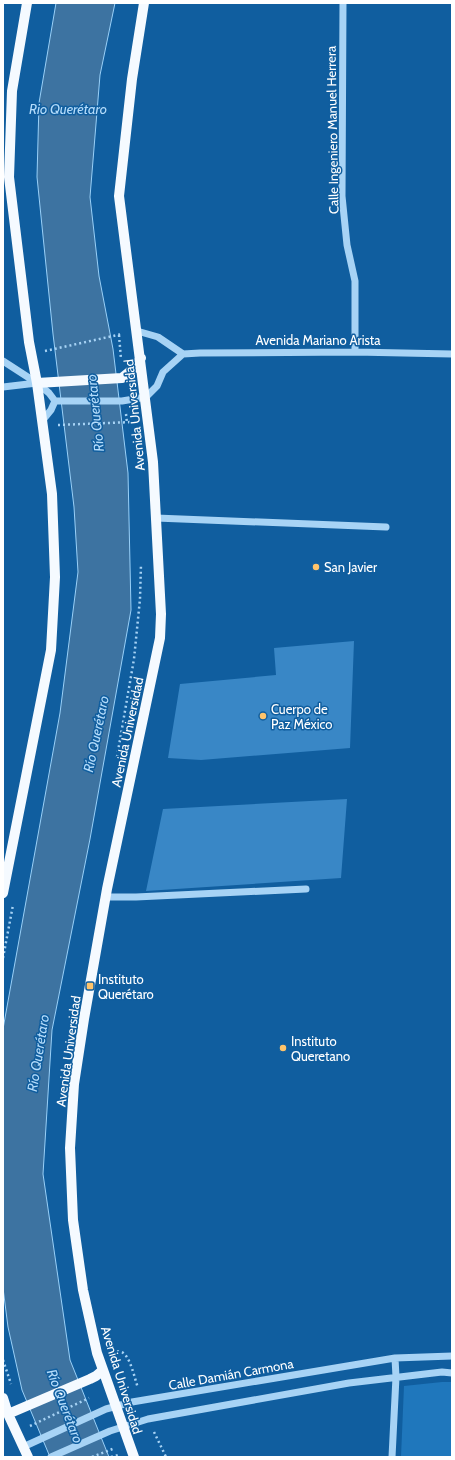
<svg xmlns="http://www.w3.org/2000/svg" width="455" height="1460" font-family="Cabin,sans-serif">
  <rect width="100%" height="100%" fill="#105e9f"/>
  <!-- green -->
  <path fill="#1f77bc" d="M 442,1382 L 452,1382 L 452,1457 L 401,1457 L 404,1386 Z"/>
  <!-- water -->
  <path fill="#3d73a1" stroke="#99d0f8" d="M 56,3 L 115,3 L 100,75 L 90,197 L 99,276 L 113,349 L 128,473 L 131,610 L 90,839 L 52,1030 L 43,1174 L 70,1360 L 109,1457 L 50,1457 L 22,1390 L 8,1327 L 3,1288 L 3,1029 L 60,713 L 78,572 L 74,507 L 53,334 L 37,177 L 39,103 Z"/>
  <!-- building -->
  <path fill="#3987c6" d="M 354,641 L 350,748 L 201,760 L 168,758 L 180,684 L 276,675 L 274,648 Z
    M 347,799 L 341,878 L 146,891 L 163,809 Z"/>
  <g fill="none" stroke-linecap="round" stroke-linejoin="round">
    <!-- path -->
    <path stroke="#a7d3f5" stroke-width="2.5" stroke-dasharray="2 3" stroke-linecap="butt" d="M 119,335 L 121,359
      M 45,351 L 122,334
      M 126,414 L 127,423
      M 58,425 L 133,422
      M 117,757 L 134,659 L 140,599 L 141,564
      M 3,958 L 13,905
      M 112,1352 C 114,1352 118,1351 121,1352 C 130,1354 135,1380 138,1388
      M 3,1360 L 11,1384
      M 30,1426 L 89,1398
      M 154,1432 L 166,1457
      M 92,1457 L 115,1448
      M 111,1457 L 118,1455"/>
    <!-- minor -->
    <path stroke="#a7d3f5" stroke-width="7" d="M 343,3 L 342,196 L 347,245 L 355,281 L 355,352
      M 137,331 L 158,337 L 183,354
      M 3,361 L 37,383 L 49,393 L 55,401
      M 3,387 L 37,383
      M 55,401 L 122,401 L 146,397 L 157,386 L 163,372 L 183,354 L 200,353 L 355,352 L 452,354
      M 42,421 L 51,410 L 55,401
      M 156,518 L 386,527
      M 106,897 L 136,897 L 306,889
      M 23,1447 L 106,1409 L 132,1402 L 395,1358 L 452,1356
      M 51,1457 L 110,1431 L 148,1419 L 349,1383 L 442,1372 L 452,1373
      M 392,1457 L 396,1377 L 395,1358"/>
    <!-- major -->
    <path stroke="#f5faff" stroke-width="10" d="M 37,383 L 122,378 L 132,370 L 141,358
      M 3,893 L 51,650 L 55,577 L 52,494 L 37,383 L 29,342 L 9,177 L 12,91 L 27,3
      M 3,1398 L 8,1414 L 28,1457
      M 8,1414 L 90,1379 L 96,1376 L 103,1370
      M 134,1457 L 97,1353 L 83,1290 L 73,1220 L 70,1148 L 74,1084 L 84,1019 L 107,889 L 160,638 L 161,614 L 153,462 L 119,196 L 132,79 L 144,3"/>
  </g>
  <!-- markers -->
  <g fill="#ffc46b" stroke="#105e9f" stroke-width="1.5">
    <circle cx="316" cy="567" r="4"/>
    <circle cx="263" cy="716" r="4"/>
    <rect x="86" y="982" width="8" height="8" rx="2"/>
    <circle cx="283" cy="1048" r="4"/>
  </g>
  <g text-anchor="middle" stroke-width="3" stroke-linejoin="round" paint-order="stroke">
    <!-- street labels -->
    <g font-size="13" fill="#fff" stroke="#105e9f">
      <text transform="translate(332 130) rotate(-91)" y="5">Calle Ingeniero Manuel Herrera</text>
      <text x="318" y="345">Avenida Mariano Arista</text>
      <text transform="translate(134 415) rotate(-96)" y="5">Avenida Universidad</text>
      <text transform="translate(127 732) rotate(-78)" y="5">Avenida Universidad</text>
      <text transform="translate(68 1051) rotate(-82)" y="5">Avenida Universidad</text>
      <text transform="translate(231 1374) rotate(-10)" y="5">Calle Damián Carmona</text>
      <text transform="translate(122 1380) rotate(73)" y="5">Avenida Universidad</text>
    </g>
    <!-- poi labels -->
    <g font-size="13" fill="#fff" stroke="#105e9f" text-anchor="start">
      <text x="324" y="572">San Javier</text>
      <text x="271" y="714">Cuerpo de<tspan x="271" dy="15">Paz México</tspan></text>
      <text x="98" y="984">Instituto<tspan x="98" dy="15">Querétaro</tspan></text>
      <text x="291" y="1046">Instituto<tspan x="291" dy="15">Queretano</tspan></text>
    </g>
    <!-- water labels -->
    <g font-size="14" font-style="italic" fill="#b4dcfb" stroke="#105e9f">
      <text x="68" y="114">Rio Querétaro</text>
      <text transform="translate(95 413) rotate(-96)" y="5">Río Querétaro</text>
      <text transform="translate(96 734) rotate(-78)" y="5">Río Querétaro</text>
      <text transform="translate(38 1053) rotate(-81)" y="5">Río Querétaro</text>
      <text transform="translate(65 1406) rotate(69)" y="5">Río Querétaro</text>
    </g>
  </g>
  <!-- border -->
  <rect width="455" height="1460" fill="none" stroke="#ffffff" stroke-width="8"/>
</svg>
